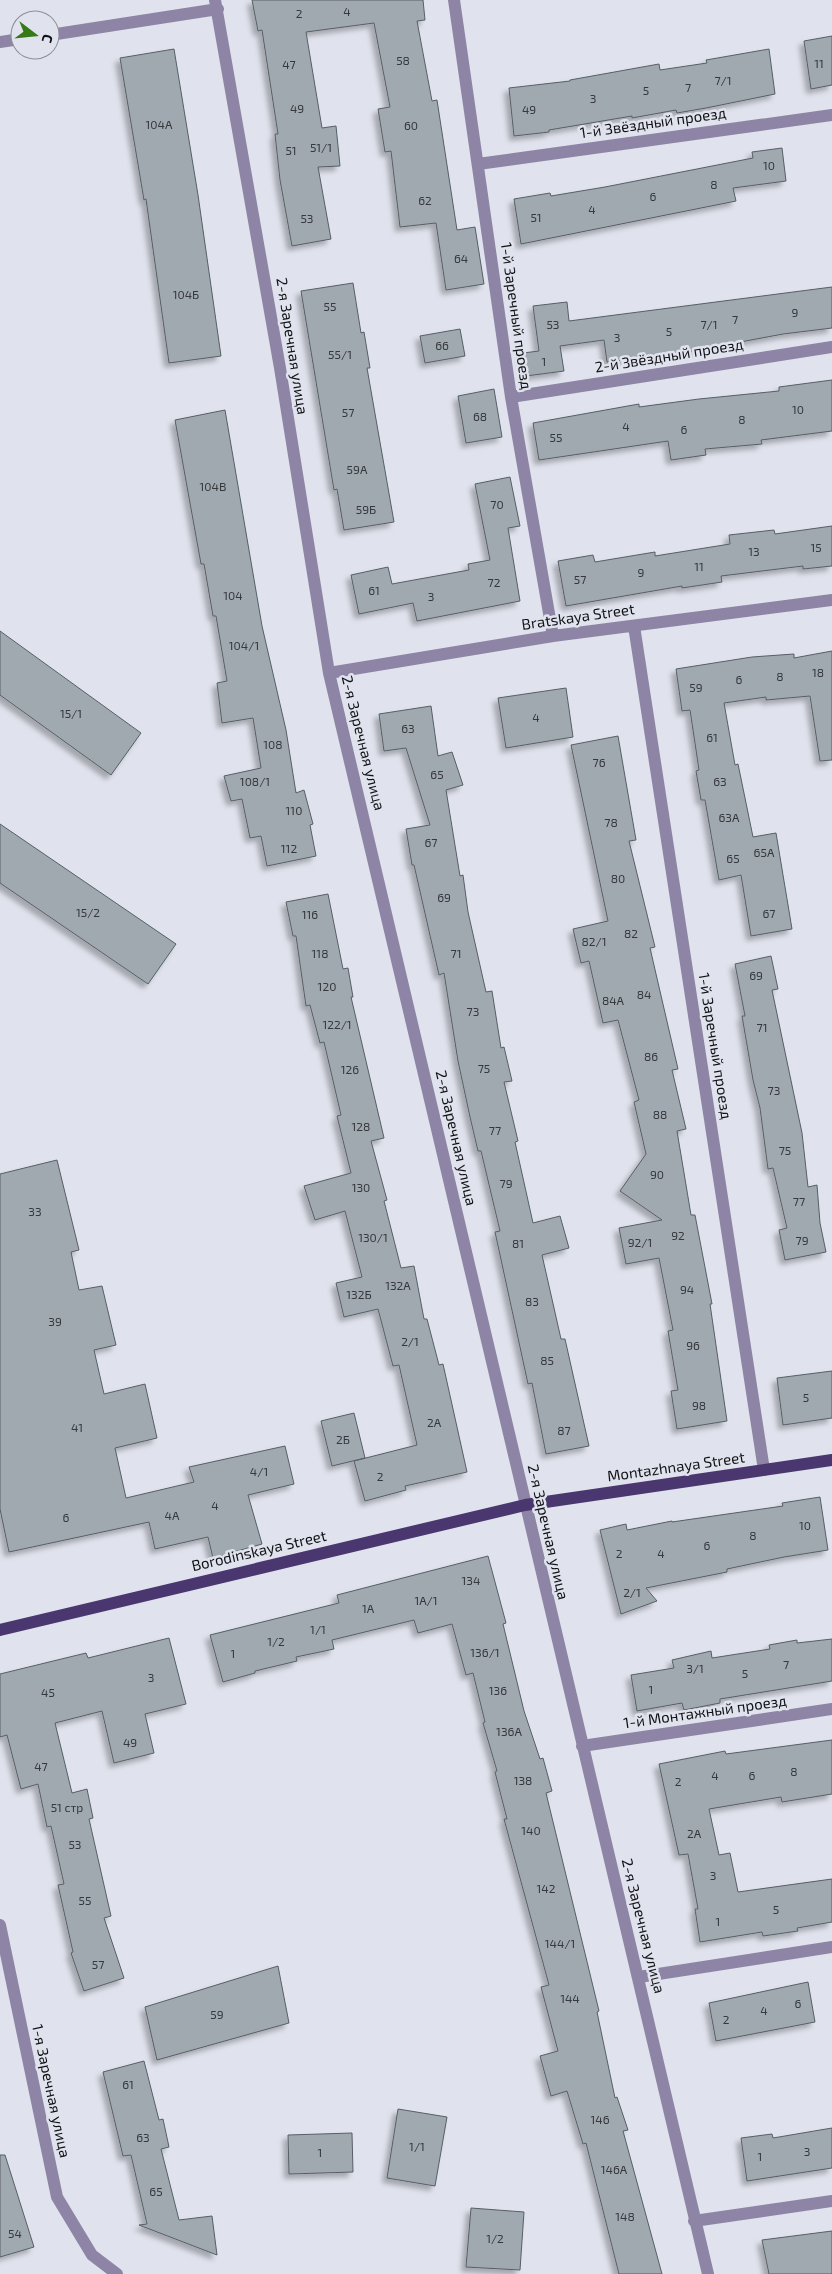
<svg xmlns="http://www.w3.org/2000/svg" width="832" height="2274" font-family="'Exo 2',sans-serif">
  <defs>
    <filter id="shadow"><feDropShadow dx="-4.5" dy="4.5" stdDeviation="2.5" flood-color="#0004"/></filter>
  </defs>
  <rect width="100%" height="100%" fill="#e0e3ed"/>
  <!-- building -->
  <path fill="#a0a9b0" stroke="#575f65" filter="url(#shadow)" d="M 252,0 L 423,0 L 425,20 L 417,21 L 432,101 L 437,100 L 457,230 L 475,227 L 484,284 L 446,290 L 436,223 L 400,227 L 391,151 L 385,152 L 378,109 L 390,107 L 374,23 L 306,32 L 322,128 L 336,126 L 340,166 L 318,167 L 331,239 L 292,246 L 280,180 L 275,134 L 278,134 L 262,30 L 258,31 Z
    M 832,36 L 832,85 L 811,89 L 804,41 Z
    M 174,49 L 198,195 L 221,356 L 169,363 L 146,199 L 144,200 L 120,58 Z
    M 769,49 L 775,94 L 706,108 L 677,113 L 676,110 L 632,118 L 632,116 L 549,130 L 549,132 L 514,136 L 509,88 L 570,81 L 570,80 L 659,64 L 660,70 L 707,63 L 706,60 Z
    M 782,148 L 786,181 L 733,188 L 736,201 L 521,244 L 514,199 L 550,193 L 551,196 L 605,187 L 753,158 L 752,152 Z
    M 353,283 L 361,333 L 364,332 L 370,368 L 367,368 L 394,522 L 344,530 L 337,489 L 334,490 L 329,460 L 301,291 Z
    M 832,287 L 832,328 L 783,334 L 687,352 L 607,362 L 604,340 L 560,346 L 564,371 L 526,376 L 523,353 L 539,351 L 533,306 L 567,302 L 569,321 Z
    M 460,329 L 465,356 L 425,363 L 420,336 Z
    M 832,380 L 832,431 L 761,440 L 762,444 L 705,449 L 706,455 L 671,460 L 668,441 L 539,460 L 533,423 L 639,404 L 639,407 L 699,399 L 779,391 L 779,387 Z
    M 494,389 L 502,437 L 466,443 L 458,396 Z
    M 225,410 L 262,626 L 286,730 L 296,793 L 304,790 L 313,824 L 310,825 L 316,856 L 267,866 L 261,836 L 250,838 L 242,799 L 231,801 L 224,776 L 261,768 L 253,718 L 222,723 L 217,683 L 227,681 L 216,616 L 213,616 L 204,564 L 201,564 L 175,420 Z
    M 510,477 L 520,526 L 508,528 L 520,601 L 417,621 L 413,603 L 359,614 L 351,575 L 388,567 L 392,584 L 469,570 L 468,564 L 490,560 L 475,484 Z
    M 832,526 L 832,566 L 803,569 L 803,566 L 721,576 L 722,582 L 682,588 L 682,586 L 566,606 L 558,561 L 593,555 L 595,562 L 655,552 L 655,556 L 730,544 L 729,535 L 774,530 L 775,534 Z
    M 0,631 L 141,733 L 111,775 L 0,695 Z
    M 832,651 L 832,760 L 820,761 L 810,696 L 766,700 L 766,697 L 724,703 L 735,765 L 738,764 L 753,837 L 776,833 L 792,929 L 751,936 L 741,875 L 719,880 L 705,800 L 701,800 L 696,771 L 699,770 L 690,710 L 682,711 L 676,669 L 752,657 L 794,654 L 794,658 Z
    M 566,688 L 573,737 L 506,748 L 498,698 Z
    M 431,706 L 438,756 L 452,752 L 463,785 L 446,790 L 460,876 L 463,875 L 468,912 L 486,992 L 492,991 L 501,1048 L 504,1047 L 512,1081 L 504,1082 L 518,1141 L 515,1142 L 533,1223 L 560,1216 L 569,1248 L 542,1255 L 561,1339 L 565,1339 L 589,1446 L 546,1454 L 532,1383 L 528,1384 L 495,1232 L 500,1231 L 481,1151 L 478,1151 L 470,1117 L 458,1061 L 444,973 L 439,975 L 414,865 L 412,865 L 406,829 L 430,825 L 406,748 L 384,751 L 379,714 Z
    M 618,736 L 636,840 L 629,841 L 655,947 L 650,948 L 678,1069 L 672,1070 L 686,1129 L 677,1131 L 691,1215 L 695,1215 L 712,1304 L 710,1304 L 727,1421 L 677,1429 L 671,1391 L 678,1390 L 668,1331 L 673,1330 L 659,1258 L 626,1264 L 619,1228 L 662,1220 L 620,1191 L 646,1154 L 634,1102 L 639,1100 L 618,1020 L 603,1023 L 589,961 L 581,963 L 573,929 L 608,921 L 571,745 Z
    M 0,824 L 176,944 L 148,984 L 0,883 Z
    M 328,894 L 343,969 L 348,968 L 353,997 L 351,997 L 384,1138 L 371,1141 L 387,1200 L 384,1201 L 401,1268 L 414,1266 L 424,1319 L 427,1319 L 439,1365 L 443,1364 L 467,1472 L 405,1486 L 406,1490 L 365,1501 L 354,1461 L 417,1445 L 399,1365 L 393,1366 L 378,1309 L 344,1317 L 336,1283 L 362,1277 L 345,1211 L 315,1220 L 304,1186 L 351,1173 L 337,1116 L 341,1115 L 324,1042 L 320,1043 L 310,1005 L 306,1006 L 296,936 L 293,936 L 286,902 Z
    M 771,956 L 778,989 L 772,990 L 802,1133 L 808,1187 L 817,1185 L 820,1223 L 826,1252 L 785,1260 L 779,1230 L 787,1228 L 773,1168 L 768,1169 L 760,1108 L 753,1080 L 742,1016 L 745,1016 L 735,964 Z
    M 57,1160 L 79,1250 L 71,1252 L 79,1290 L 102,1286 L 116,1345 L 94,1350 L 104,1394 L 145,1384 L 157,1438 L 115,1448 L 126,1498 L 194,1482 L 189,1467 L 285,1446 L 294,1484 L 248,1495 L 262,1544 L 213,1558 L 208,1537 L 155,1549 L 149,1522 L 9,1552 L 0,1509 L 0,1174 Z
    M 832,1371 L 832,1418 L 783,1425 L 777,1378 Z
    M 354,1413 L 365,1458 L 332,1466 L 321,1421 Z
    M 820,1497 L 828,1550 L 784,1557 L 727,1569 L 727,1572 L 646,1588 L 657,1601 L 621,1614 L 600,1530 L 626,1524 L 627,1530 L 672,1521 L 672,1522 L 783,1506 L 782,1503 Z
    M 488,1556 L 506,1623 L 503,1624 L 524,1711 L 540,1759 L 543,1758 L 552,1791 L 546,1793 L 599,2011 L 597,2012 L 615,2098 L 617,2097 L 628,2130 L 623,2131 L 662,2274 L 619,2274 L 586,2143 L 583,2144 L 567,2091 L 551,2096 L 540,2056 L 558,2051 L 541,1987 L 549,1985 L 504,1819 L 507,1819 L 495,1772 L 497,1771 L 483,1723 L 485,1722 L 473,1673 L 466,1675 L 452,1624 L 418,1633 L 414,1620 L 332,1640 L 334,1649 L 296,1657 L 297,1661 L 255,1671 L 255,1673 L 223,1682 L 210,1635 L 339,1603 L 337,1595 Z
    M 169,1638 L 186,1704 L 145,1714 L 154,1753 L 114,1763 L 102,1711 L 55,1723 L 72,1793 L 87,1789 L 93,1818 L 89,1819 L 111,1916 L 104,1918 L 124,1978 L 84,1991 L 71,1953 L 73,1952 L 58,1885 L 64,1884 L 51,1826 L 47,1827 L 38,1784 L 21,1789 L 7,1735 L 0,1737 L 0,1674 L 86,1653 L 88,1658 Z
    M 832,1639 L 832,1681 L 720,1699 L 720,1703 L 684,1710 L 682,1703 L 637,1711 L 631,1675 L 674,1668 L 672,1660 L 711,1651 L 712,1658 L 770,1649 L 769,1645 L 797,1640 L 797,1643 Z
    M 832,1740 L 832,1794 L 782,1802 L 781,1797 L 709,1809 L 719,1855 L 730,1853 L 738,1892 L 832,1879 L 832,1922 L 797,1928 L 798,1931 L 763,1936 L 762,1932 L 700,1942 L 695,1909 L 698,1909 L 688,1854 L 679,1855 L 659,1764 L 725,1751 L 726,1754 Z
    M 278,1966 L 289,2023 L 157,2060 L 145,2007 Z
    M 808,1982 L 815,2022 L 716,2041 L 709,2003 Z
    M 144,2061 L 159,2120 L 163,2119 L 169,2147 L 161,2149 L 179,2220 L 212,2216 L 217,2255 L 139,2225 L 147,2224 L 131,2155 L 123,2156 L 103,2072 Z
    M 398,2109 L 447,2117 L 435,2186 L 387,2178 Z
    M 832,2128 L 832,2168 L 747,2181 L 741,2138 L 772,2134 L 773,2138 Z
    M 352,2133 L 353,2172 L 289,2174 L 288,2135 Z
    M 0,2155 L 5,2155 L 34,2247 L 0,2257 Z
    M 471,2208 L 524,2212 L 520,2270 L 466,2267 Z
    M 832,2231 L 832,2274 L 769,2274 L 762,2240 Z"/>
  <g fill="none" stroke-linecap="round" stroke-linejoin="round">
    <!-- minor -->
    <path stroke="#8e85a6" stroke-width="12" d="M 215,0 L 280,368 L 329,673 L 708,2274
      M 454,0 L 511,397 L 553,636
      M 50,35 L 218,9
      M 0,42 L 20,39
      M 478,164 L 832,115
      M 511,397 L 832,347
      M 634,626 L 764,1470
      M 329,673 L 553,636 L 832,600
      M 582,1746 L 832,1709
      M 0,1925 L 57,2197 L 92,2255 L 117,2274
      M 639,1977 L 832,1947
      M 694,2221 L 832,2201"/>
    <!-- major -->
    <path stroke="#4b3770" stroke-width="12" d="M 0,1630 L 525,1505 L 832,1460"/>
  </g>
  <g text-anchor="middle" stroke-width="5" stroke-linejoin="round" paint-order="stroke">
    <!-- number labels -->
    <g font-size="12" fill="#35383c">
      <text x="347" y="16">4</text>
      <text x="299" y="18">2</text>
      <text x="403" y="65">58</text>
      <text x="819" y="68">11</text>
      <text x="289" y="69">47</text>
      <text x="723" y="85">7/1</text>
      <text x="688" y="92">7</text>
      <text x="646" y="95">5</text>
      <text x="593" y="103">3</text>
      <text x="297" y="113">49</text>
      <text x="529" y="114">49</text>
      <text x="159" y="129">104А</text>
      <text x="411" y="130">60</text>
      <text x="321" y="152">51/1</text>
      <text x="291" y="155">51</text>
      <text x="769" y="170">10</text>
      <text x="714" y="189">8</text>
      <text x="653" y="201">6</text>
      <text x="425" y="205">62</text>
      <text x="592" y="214">4</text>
      <text x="536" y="222">51</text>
      <text x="307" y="223">53</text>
      <text x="461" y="263">64</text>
      <text x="186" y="299">104Б</text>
      <text x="330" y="311">55</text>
      <text x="795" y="317">9</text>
      <text x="735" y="324">7</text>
      <text x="553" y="329">53</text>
      <text x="709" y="329">7/1</text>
      <text x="669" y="336">5</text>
      <text x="617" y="342">3</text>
      <text x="442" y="350">66</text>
      <text x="340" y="359">55/1</text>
      <text x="544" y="366">1</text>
      <text x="798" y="414">10</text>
      <text x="348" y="417">57</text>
      <text x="480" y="421">68</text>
      <text x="742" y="424">8</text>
      <text x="626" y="431">4</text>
      <text x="684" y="434">6</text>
      <text x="556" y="442">55</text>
      <text x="357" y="474">59А</text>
      <text x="213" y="491">104В</text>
      <text x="497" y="509">70</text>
      <text x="366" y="514">59Б</text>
      <text x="816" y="552">15</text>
      <text x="754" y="556">13</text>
      <text x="699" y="571">11</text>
      <text x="641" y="577">9</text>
      <text x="580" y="584">57</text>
      <text x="494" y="587">72</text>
      <text x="374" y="595">61</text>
      <text x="233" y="600">104</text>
      <text x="431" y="601">3</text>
      <text x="244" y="650">104/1</text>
      <text x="818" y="677">18</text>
      <text x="780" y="681">8</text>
      <text x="739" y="684">6</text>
      <text x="696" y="692">59</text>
      <text x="71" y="718">15/1</text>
      <text x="536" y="722">4</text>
      <text x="408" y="733">63</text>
      <text x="712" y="742">61</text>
      <text x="273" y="749">108</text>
      <text x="599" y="767">76</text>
      <text x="437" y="779">65</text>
      <text x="255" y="786">108/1</text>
      <text x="720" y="786">63</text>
      <text x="294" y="815">110</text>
      <text x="729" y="822">63А</text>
      <text x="611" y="827">78</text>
      <text x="431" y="847">67</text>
      <text x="289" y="853">112</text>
      <text x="764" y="857">65А</text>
      <text x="733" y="863">65</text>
      <text x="618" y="883">80</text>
      <text x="444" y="902">69</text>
      <text x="88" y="917">15/2</text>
      <text x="769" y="918">67</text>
      <text x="310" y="919">116</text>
      <text x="631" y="938">82</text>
      <text x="594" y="946">82/1</text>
      <text x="320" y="958">118</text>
      <text x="456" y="958">71</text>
      <text x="756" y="980">69</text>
      <text x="327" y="991">120</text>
      <text x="644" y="999">84</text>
      <text x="613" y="1005">84А</text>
      <text x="473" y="1016">73</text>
      <text x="337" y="1029">122/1</text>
      <text x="762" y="1032">71</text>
      <text x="651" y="1061">86</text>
      <text x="484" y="1073">75</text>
      <text x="350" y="1074">126</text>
      <text x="774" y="1095">73</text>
      <text x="660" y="1119">88</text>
      <text x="361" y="1131">128</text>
      <text x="495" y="1135">77</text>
      <text x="785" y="1155">75</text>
      <text x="657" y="1179">90</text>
      <text x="506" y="1188">79</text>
      <text x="361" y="1192">130</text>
      <text x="799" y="1206">77</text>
      <text x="35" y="1216">33</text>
      <text x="678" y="1240">92</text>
      <text x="373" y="1242">130/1</text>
      <text x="802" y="1245">79</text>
      <text x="640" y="1247">92/1</text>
      <text x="518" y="1248">81</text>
      <text x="398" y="1290">132А</text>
      <text x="687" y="1294">94</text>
      <text x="359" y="1299">132Б</text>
      <text x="532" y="1306">83</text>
      <text x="55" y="1326">39</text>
      <text x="410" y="1346">2/1</text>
      <text x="693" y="1350">96</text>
      <text x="547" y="1365">85</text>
      <text x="806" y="1402">5</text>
      <text x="699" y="1410">98</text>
      <text x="434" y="1427">2А</text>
      <text x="77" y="1432">41</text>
      <text x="564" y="1435">87</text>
      <text x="343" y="1444">2Б</text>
      <text x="259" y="1476">4/1</text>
      <text x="380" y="1481">2</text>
      <text x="215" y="1510">4</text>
      <text x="172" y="1520">4А</text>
      <text x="66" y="1522">6</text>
      <text x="805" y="1530">10</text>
      <text x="753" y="1540">8</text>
      <text x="707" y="1550">6</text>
      <text x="619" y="1558">2</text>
      <text x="661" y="1558">4</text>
      <text x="471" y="1585">134</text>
      <text x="632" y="1597">2/1</text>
      <text x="426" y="1605">1А/1</text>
      <text x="368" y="1613">1А</text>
      <text x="318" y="1634">1/1</text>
      <text x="276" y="1646">1/2</text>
      <text x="485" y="1657">136/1</text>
      <text x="233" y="1658">1</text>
      <text x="786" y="1669">7</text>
      <text x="695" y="1673">3/1</text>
      <text x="745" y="1678">5</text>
      <text x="151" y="1682">3</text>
      <text x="651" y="1694">1</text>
      <text x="498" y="1695">136</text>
      <text x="48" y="1697">45</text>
      <text x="509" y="1736">136А</text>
      <text x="130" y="1747">49</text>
      <text x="41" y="1771">47</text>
      <text x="794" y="1776">8</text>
      <text x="715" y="1780">4</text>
      <text x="752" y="1780">6</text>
      <text x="523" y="1785">138</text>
      <text x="678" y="1786">2</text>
      <text x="67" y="1812">51 стр</text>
      <text x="531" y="1835">140</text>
      <text x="694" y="1838">2А</text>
      <text x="75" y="1849">53</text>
      <text x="713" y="1880">3</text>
      <text x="546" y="1893">142</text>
      <text x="85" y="1905">55</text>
      <text x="776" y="1914">5</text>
      <text x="718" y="1926">1</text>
      <text x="560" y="1948">144/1</text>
      <text x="98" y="1969">57</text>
      <text x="570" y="2003">144</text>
      <text x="798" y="2008">6</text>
      <text x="764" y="2015">4</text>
      <text x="217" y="2019">59</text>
      <text x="726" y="2024">2</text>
      <text x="128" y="2089">61</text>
      <text x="600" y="2124">146</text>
      <text x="143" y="2142">63</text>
      <text x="417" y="2151">1/1</text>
      <text x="807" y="2156">3</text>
      <text x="320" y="2157">1</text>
      <text x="760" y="2161">1</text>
      <text x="614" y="2174">146А</text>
      <text x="156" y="2196">65</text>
      <text x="625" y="2221">148</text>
      <text x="15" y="2238">54</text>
      <text x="495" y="2243">1/2</text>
    </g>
    <!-- street labels -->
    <g font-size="15" fill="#111215" stroke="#e0e3ed">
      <text transform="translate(653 123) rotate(-8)" y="5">1-й Звёздный проезд</text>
      <text transform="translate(516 316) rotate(82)" y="5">1-й Заречный проезд</text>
      <text transform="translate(292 346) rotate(81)" y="5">2-я Заречная улица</text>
      <text transform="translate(669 356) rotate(-9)" y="5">2-й Звёздный проезд</text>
      <text transform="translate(578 617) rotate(-8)" y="5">Bratskaya Street</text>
      <text transform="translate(363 743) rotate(76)" y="5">2-я Заречная улица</text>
      <text transform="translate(715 1046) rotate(81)" y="5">1-й Заречный проезд</text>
      <text transform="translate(456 1138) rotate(77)" y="5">2-я Заречная улица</text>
      <text transform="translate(676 1467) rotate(-8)" y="5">Montazhnaya Street</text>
      <text transform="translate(548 1532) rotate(77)" y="5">2-я Заречная улица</text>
      <text transform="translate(259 1551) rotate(-13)" y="5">Borodinskaya Street</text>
      <text transform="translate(705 1712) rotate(-8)" y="5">1-й Монтажный проезд</text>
      <text transform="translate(643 1926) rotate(76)" y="5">2-я Заречная улица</text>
      <text transform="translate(51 2091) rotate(78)" y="5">1-я Заречная улица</text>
    </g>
  </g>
  <!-- north arrow -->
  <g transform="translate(35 35) rotate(106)"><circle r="24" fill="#e0e3ed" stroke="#8d8f97"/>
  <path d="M0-4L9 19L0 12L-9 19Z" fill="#377817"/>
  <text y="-8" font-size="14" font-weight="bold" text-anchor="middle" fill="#111215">С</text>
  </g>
</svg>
